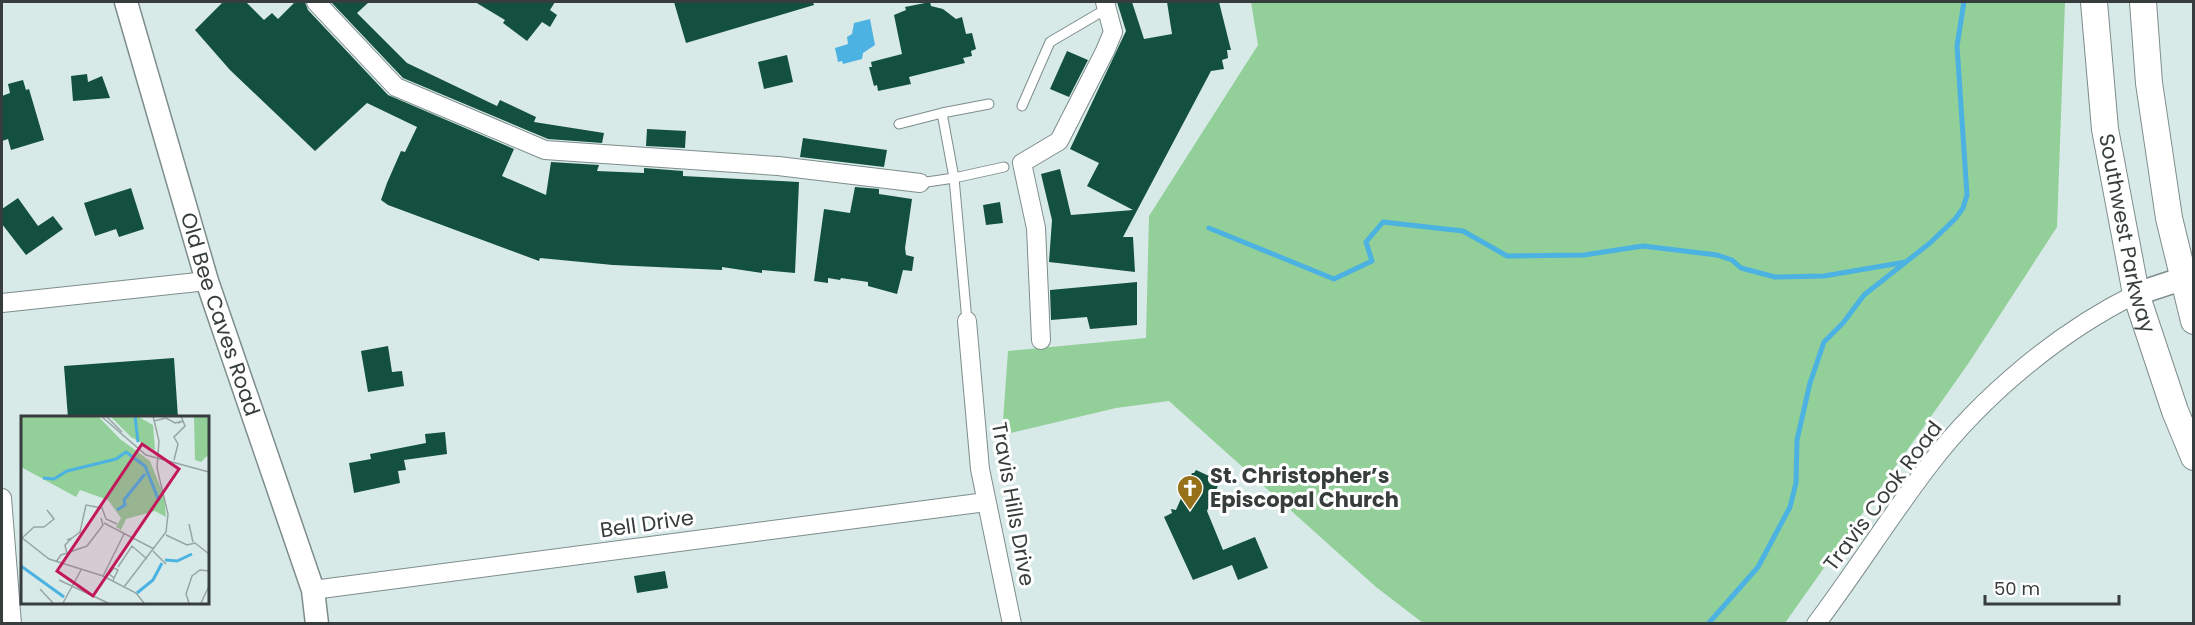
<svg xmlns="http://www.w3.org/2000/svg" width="2195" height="625" font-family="Poppins,sans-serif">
  <rect width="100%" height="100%" fill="#d8eae8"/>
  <!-- green -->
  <path fill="#92cf99" d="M 1251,2 L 2065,2 L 2057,227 L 1968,364 L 1785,623 L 1423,623 L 1376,587 L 1169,401 L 1116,408 L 1002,435 L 1008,351 L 1146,338 L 1149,216 L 1258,45 Z"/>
  <!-- water -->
  <path fill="#4cb2e1" d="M 870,19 L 875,45 L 863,53 L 862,59 L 843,64 L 842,61 L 838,62 L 835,48 L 848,44 L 847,37 L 852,34 L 854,23 Z"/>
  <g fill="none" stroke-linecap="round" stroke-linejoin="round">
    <!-- stream -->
    <path stroke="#4cb2e1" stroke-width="5" d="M 1209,228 L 1334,279 L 1372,261 L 1366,242 L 1383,222 L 1463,231 L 1507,256 L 1584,255 L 1643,246 L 1717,255 L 1732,260 L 1741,268 L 1775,277 L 1824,276 L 1906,262
      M 1708,624 L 1758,567 L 1790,507 L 1796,483 L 1797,440 L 1810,383 L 1824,342 L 1843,323 L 1864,295 L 1930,243 L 1955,219 L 1963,208 L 1967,195 L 1957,46 L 1964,2"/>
  </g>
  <!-- building -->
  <path fill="#13513e" d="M 223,2 L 246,2 L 264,20 L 272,13 L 278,19 L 295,2 L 305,2 L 308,10 L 388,95 L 514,149 L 502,176 L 546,195 L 551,162 L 599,165 L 597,171 L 644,173 L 644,168 L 683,171 L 683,176 L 799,182 L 795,273 L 762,270 L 762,273 L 722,267 L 722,270 L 613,265 L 540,258 L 539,261 L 388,205 L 381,200 L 387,183 L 401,151 L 405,152 L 417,127 L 367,103 L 315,151 L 230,70 L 195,30 Z
    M 331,2 L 369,2 L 357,13 L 407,63 L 497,106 L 500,100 L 536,117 L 534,122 L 604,133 L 602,143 L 548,139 L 403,78 Z
    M 475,2 L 555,2 L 550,10 L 557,15 L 550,27 L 542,22 L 527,41 L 503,23 L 505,20 Z
    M 674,2 L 813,2 L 814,5 L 686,43 Z
    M 930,2 L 931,6 L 943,9 L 956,19 L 962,17 L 966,34 L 972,33 L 976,49 L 971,51 L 972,56 L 963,58 L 965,63 L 909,77 L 911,84 L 878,91 L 877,85 L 874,86 L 869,67 L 872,67 L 871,62 L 902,54 L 894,15 L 906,10 L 905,7 Z
    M 1117,2 L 1132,2 L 1144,39 L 1172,34 L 1167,2 L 1219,2 L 1231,50 L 1227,50 L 1228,58 L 1222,60 L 1224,69 L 1211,71 L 1123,237 L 1133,237 L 1135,272 L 1049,262 L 1052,220 L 1041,174 L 1060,169 L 1071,215 L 1133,210 L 1087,186 L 1099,163 L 1070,149 L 1126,31 Z
    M 1067,51 L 1088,60 L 1069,97 L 1050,89 Z
    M 787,55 L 793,82 L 764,89 L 758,62 Z
    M 87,74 L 88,82 L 102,76 L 110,98 L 73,101 L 71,76 Z
    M 23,80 L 26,90 L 29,89 L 44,140 L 11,150 L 8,139 L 2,141 L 2,96 L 10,93 L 8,84 Z
    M 647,129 L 686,131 L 685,148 L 646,146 Z
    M 803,138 L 887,150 L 884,167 L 800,157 Z
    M 855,187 L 879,189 L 879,194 L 912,199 L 905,248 L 906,255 L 914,257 L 912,271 L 903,270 L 897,294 L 868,286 L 868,282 L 841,278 L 840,280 L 828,278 L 828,283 L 814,281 L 824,209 L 850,213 Z
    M 131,188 L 144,229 L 119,237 L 116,229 L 95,236 L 84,203 Z
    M 18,198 L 38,226 L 53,216 L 63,229 L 26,255 L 2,224 L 2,209 Z
    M 1000,202 L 1003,223 L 986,225 L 983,205 Z
    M 1137,282 L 1137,325 L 1090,329 L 1087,317 L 1051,320 L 1050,290 Z
    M 388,346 L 392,372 L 402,371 L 404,386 L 368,392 L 361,351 Z
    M 174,358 L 178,418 L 68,418 L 64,366 Z
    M 445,432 L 447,454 L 404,460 L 406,470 L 398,471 L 400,483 L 354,493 L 349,463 L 371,459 L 370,454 L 426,443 L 425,434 Z
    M 1196,470 L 1220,481 L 1207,511 L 1223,550 L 1255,537 L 1268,568 L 1238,580 L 1232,565 L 1193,580 L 1164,517 L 1172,513 L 1171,509 L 1176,510 L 1192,473 L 1194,473 Z
    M 665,571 L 668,588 L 637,593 L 634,576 Z"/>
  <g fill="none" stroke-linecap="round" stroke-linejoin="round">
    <!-- service casing -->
    <g stroke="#7d8d8b" stroke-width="11">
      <path id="service" d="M 1022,106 L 1050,42 L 1108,8
        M 899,124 L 942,113
        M 920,183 L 954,178 L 942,113 L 989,104
        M 967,321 L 954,178 L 1004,167"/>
    </g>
    <!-- minor casing -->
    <g stroke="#7d8d8b" stroke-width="20">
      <path id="minor" d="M 316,2 L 396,87 L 545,150 L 778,166 L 920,183
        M 2,303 L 207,281
        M 967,321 L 980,469 L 1012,624
        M 1041,340 L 1036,228 L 1022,163 L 1059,141 L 1105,51 L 1113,32 L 1105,2
        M 2,498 L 12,624
        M 313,590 L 986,502
        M 1816,624 C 1856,571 1890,516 1930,464 C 1982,396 2060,331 2136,294"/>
    </g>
    <!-- tertiary casing -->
    <g stroke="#7d8d8b" stroke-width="25">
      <g id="tertiary">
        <path id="s1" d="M 126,2 L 207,281 L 313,590 L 317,624"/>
        <path d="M 2136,294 L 2194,275"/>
      </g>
    </g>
    <!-- secondary casing -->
    <g stroke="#7d8d8b" stroke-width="28">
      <g id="secondary">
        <path id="s2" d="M 2094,2 L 2105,129 L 2136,294 L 2175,411 L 2194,457"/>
        <path d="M 2143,2 L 2149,83 L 2169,218 L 2194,321"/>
      </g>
    </g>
    <!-- service -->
    <use href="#service" stroke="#fff" stroke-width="9"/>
    <!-- minor -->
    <use href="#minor" stroke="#fff" stroke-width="18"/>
    <!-- tertiary -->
    <use href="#tertiary" stroke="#fff" stroke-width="22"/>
    <!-- secondary -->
    <use href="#secondary" stroke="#fff" stroke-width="26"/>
  </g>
  <!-- icons -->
  <defs>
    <g id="church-pin" transform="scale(1.35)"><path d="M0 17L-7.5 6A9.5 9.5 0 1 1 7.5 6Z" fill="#96711a" stroke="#fff"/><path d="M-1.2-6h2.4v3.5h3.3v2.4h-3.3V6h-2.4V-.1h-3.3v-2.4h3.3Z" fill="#fff"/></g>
  </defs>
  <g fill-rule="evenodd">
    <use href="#church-pin" x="1190" y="488"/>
  </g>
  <g text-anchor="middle" stroke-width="6" stroke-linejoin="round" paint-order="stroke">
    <!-- street labels -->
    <g font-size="21" fill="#363d3c" stroke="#fff">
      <text dy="7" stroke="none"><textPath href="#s2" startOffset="234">Southwest Parkway</textPath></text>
      <text dy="7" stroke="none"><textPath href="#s1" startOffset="326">Old Bee Caves Road</textPath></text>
      <text transform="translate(1883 496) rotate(-53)" y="7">Travis Cook Road</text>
      <text transform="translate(1013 504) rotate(80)" y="7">Travis Hills Drive</text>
      <text transform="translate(647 524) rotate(-8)" y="7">Bell Drive</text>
    </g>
    <!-- poi labels -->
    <g font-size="21" font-weight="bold" fill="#363d3c" stroke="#fff" text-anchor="start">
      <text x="1210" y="483">St. Christopher’s<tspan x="1210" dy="24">Episcopal Church</tspan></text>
    </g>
  </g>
  <!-- overview -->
  <g transform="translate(21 416)">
    <rect width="188" height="188" fill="#d8eae8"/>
    <path d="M 0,0 L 77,0 L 99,23 L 129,45 L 143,80 L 145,101 L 134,95 L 105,103 L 100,114 L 95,111 L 100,102 L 87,84 L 59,74 L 55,81 L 0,51 ZM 89,0 L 116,0 L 132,9 L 134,34 L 110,21 ZM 173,0 L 187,0 L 187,39 L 180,46 L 174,44 Z" fill="#92cf99"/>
    <path fill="none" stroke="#4cb2e1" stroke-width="3" d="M 114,0 L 117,26M 22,62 L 33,63 L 46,55 L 95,43 L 105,36 L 124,50 L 138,85M 96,94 L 104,89 L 103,84 L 124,58M 144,144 L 156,145 L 171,138M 0,150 L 43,181M 116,177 L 132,164 L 141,147"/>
    <path fill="none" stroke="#97a5a3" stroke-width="1.5" d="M 80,0 L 125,39 L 188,56M 85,0 L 101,16M 133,5 L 145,2 L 154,7 L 162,5 L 157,7M 153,44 L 157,28 L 153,21 L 164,10 L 160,0M 83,107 L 133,133M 168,108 L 172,126M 145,119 L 166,129 L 174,127 L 188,138M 0,121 L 28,143 L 82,160 L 115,177 L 123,187M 1,122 L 13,111 L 23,111 L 33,103 L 26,94M 51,122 L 59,116 L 65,89 L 81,92 L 85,103 L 96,108M 132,135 L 145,148M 46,138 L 44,129 L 51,122 L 46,124M 35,146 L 40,139 L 66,130 L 82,109 L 80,102M 97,151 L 111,130 L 126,143M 82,160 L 103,118M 38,164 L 87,187M 92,165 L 93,162 L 97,154 L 93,152 L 88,158 L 93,162M 103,171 L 145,116 L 147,98 L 136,52 L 138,25 L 132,0M 19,173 L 32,187M 42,187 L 60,154M 168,187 L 165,178 L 171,160 L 179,154 L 188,155M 180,187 L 188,170"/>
    <path fill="#c2185b" fill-opacity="0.15" stroke="#c2185b" stroke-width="3" d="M 121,28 L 158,53 L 72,180 L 36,155 Z"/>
    <rect width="188" height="188" fill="none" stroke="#363d3c" stroke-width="3"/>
  </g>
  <!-- border -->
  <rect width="2195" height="625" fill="none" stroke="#363d3c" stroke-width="6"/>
  <!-- scale -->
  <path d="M1985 595v9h134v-9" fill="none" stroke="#363d3c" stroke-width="3"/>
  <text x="1994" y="595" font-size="18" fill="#363d3c" stroke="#ffffff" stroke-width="4.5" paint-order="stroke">50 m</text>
</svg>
